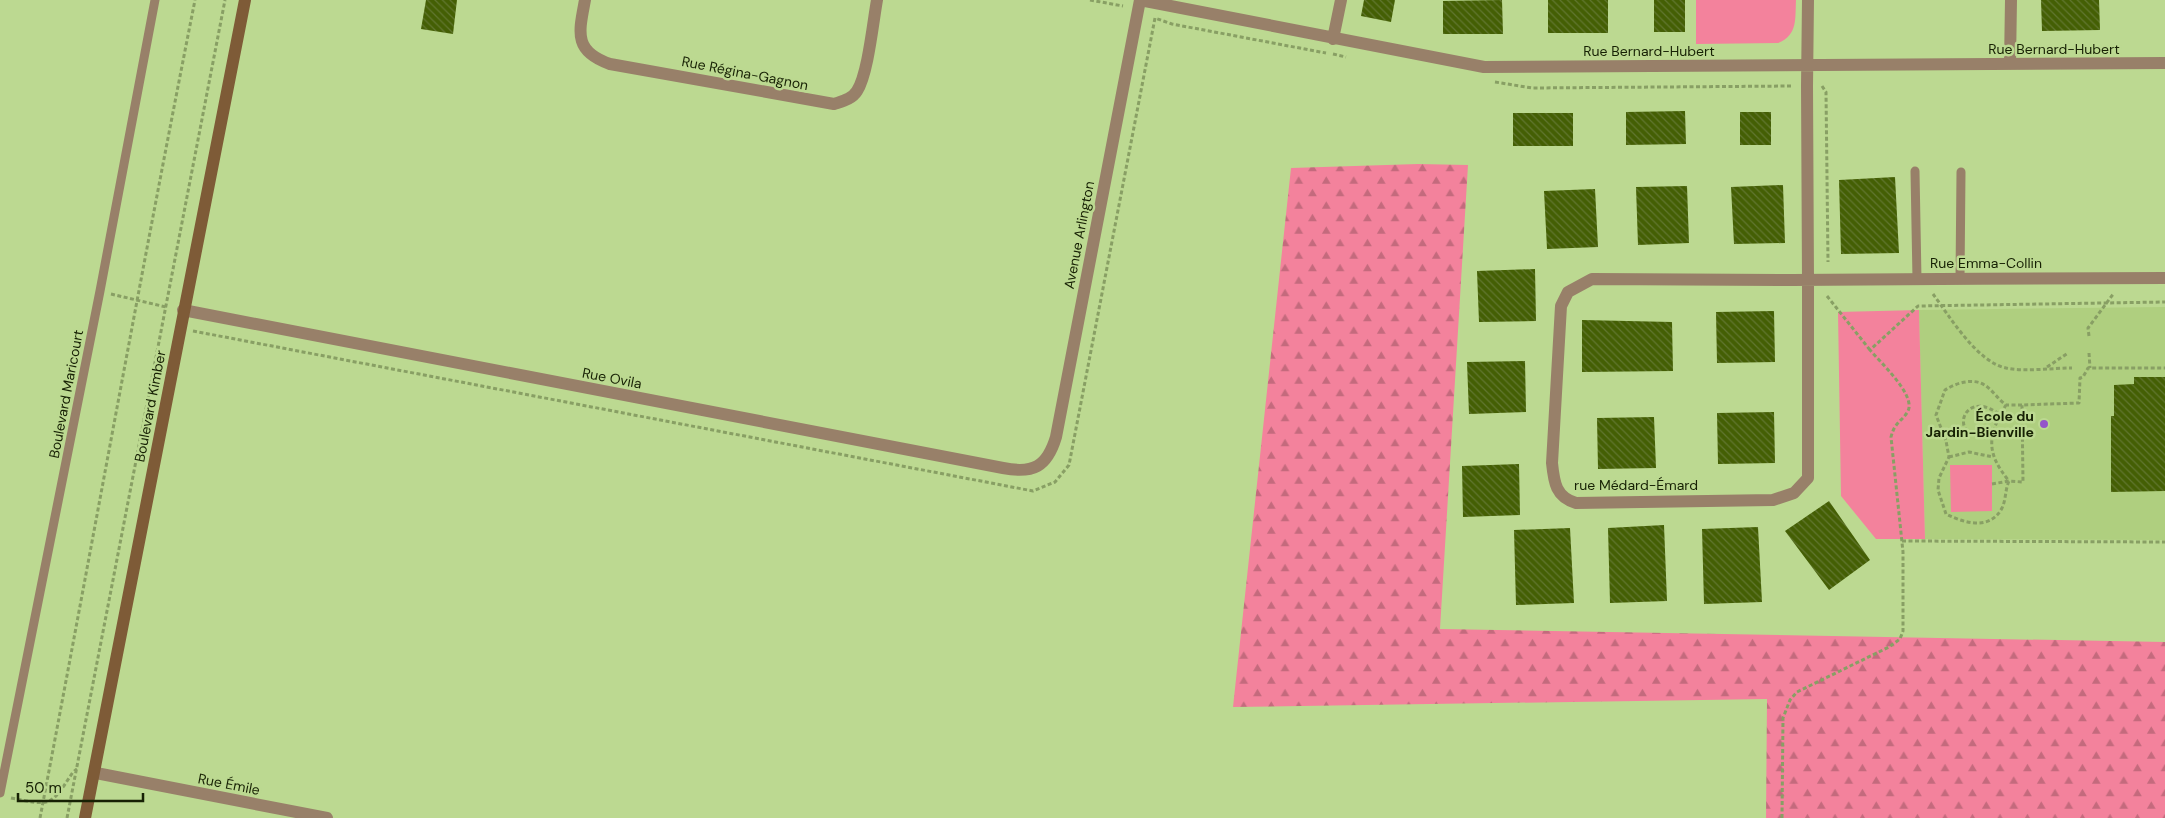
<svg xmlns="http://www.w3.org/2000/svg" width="2165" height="818" font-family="'DM Sans',sans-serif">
  <defs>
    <pattern id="forest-firs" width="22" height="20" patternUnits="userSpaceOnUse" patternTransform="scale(1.25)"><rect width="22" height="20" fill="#f3829c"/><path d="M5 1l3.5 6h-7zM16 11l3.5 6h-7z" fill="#c46a7d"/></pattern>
    <pattern id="building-back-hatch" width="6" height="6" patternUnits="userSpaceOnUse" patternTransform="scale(1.25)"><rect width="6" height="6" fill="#445f04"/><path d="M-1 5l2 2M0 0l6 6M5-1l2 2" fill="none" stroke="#617630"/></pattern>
  </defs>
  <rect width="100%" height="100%" fill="#bcd991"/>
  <!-- built -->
  <path fill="#afcf7f" d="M 2165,307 L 2165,540 L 1925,539 L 1919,310 Z"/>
  <!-- forest -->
  <path fill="url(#forest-firs)" d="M 1418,164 L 1468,165 L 1440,629 L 2165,642 L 2165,818 L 1766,818 L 1767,699 L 1233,707 L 1291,168 Z"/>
  <!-- park -->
  <path fill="#f3829c" d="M 1696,0 L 1796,0 C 1795,19 1798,35 1778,43 L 1696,44 Z
    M 1919,310 L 1925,539 L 1876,539 L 1841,496 L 1838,312 Z
    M 1950,465 L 1992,465 L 1992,511 L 1951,512 Z"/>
  <!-- building -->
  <path fill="url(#building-back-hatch)" d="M 426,0 L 457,0 L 453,34 L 421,29 Z
    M 1364,0 L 1395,0 L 1391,22 L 1361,16 Z
    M 1502,0 L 1503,34 L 1443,34 L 1443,1 Z
    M 1548,0 L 1608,0 L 1608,33 L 1548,33 Z
    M 1654,0 L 1685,0 L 1685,32 L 1654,32 Z
    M 2041,0 L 2099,0 L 2100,30 L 2042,31 Z
    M 1685,111 L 1686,144 L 1626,145 L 1626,112 Z
    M 1740,112 L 1771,112 L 1771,145 L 1740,145 Z
    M 1513,113 L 1573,113 L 1573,146 L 1513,146 Z
    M 1895,177 L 1899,253 L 1841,254 L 1839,180 Z
    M 1783,185 L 1785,243 L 1734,244 L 1731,187 Z
    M 1687,186 L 1689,243 L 1638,245 L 1636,187 Z
    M 1595,189 L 1598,247 L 1547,249 L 1544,191 Z
    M 1535,269 L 1536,321 L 1479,322 L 1477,271 Z
    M 1774,311 L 1775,362 L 1717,363 L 1716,312 Z
    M 1582,320 L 1672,322 L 1673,371 L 1582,372 Z
    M 1525,361 L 1526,412 L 1469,414 L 1467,362 Z
    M 2134,377 L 2165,377 L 2165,491 L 2111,492 L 2111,416 L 2114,416 L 2114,385 L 2134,384 Z
    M 1774,412 L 1775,463 L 1718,464 L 1717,413 Z
    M 1654,417 L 1656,468 L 1598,469 L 1597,418 Z
    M 1519,464 L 1520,515 L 1463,517 L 1462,466 Z
    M 1829,501 L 1870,560 L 1829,590 L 1785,531 Z
    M 1664,525 L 1667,601 L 1610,603 L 1608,528 Z
    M 1758,527 L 1762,602 L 1704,604 L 1702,529 Z
    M 1570,528 L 1574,603 L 1516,605 L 1514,530 Z"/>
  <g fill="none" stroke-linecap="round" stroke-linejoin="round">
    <!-- path -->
    <path stroke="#889f64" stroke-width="3" stroke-dasharray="4 2.5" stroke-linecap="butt" d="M 1090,0 L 1123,6
      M 1333,54 L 1346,57
      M 1495,82 L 1532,88 L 1793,86
      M 1822,86 L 1826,92 L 1828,262
      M 111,294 L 166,307
      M 1933,294 C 1950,317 1977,362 2006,368 C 2026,372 2051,368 2072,368
      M 1827,296 L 1870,350
      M 193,331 L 1033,491 L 1055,482 L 1069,465 L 1155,18 L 1172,24 L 1326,53
      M 2089,336 L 2088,328 L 2114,293
      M 2089,353 L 2090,368
      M 2047,367 L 2068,353
      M 2022,405 L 2006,405 C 1999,400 1992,390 1986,386 C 1974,377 1956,383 1945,390 L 1936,415 L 1946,441 L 1949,457 L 1939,478 L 1938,490 L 1946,514 C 1964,523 1990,531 2002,508 C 2006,500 2005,490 2009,481 L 2023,482 L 2022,405 L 2079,403 L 2080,378 L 2083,377 L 2088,368 L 2165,368
      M 1992,437 C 1984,436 1974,437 1968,432 C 1955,420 1971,392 2000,415
      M 1949,457 L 1969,452 L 1993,457
      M 1992,484 L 2009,481 C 1986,453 1987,436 2006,405
      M 1902,541 L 2165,542
      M 11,798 C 52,806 50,807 73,772 L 77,769
      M 40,818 C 92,546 141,272 195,0
      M 67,818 L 225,0
      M 1782,818 L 1783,718 L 1790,700 L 1797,692 L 1889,647 L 1900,639 L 1903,631 L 1903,552 L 1891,437 C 1895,421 1902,422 1908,411 C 1916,395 1880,362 1870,350 L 1918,306 L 2165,302"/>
    <!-- lane -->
    <path stroke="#988069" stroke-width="9" d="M 1915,171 L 1917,279
      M 1960,279 L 1961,172
      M 0,793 L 100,291 L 155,0"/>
    <!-- street -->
    <path stroke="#988069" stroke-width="12" d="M 585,0 C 579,32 573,51 610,64 L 834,104 C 843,101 852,99 857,91 C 868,74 873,22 877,0
      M 1140,0 L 1484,67 L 2165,63
      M 1808,0 L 1807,86 L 1808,280 L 1808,478 L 1794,493 L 1773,500 L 1576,503 C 1556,497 1554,483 1552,463 L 1561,306 L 1568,292 L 1592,279 L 1792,280 C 1916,279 2041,278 2165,278
      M 1333,39 L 1341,0
      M 2010,64 L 2011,0
      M 183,310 L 1003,468 C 1033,474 1047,467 1056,437 L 1140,0
      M 96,773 L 327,818"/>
    <!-- secondary -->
    <path stroke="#7e5b37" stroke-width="12" d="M 85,818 L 245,0"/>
  </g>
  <!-- markers -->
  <circle fill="#9455ca" stroke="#bcd991" stroke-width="2" cx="2044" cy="424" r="5"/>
  <g text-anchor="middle" stroke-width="5" stroke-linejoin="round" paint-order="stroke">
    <!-- street labels -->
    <g font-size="14" fill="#172104" stroke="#bcd991">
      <text x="2054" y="54">Rue Bernard-Hubert</text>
      <text x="1649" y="56">Rue Bernard-Hubert</text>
      <text transform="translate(745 73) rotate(11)" y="5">Rue Régina-Gagnon</text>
      <text transform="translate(1079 235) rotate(-79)" y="5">Avenue Arlington</text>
      <text x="1986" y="268">Rue Emma-Collin</text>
      <text transform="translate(612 378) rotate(11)" y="5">Rue Ovila</text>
      <text transform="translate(66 394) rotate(-79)" y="5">Boulevard Maricourt</text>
      <text transform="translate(150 406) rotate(-79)" y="5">Boulevard Kimber</text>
      <text x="1636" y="490">rue Médard-Émard</text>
      <text transform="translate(229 784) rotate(11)" y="5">Rue Émile</text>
    </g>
    <!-- poi labels -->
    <g font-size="14" font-weight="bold" fill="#172104" stroke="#bcd991" text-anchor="end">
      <text x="2034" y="421">École du<tspan x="2034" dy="16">Jardin-Bienville</tspan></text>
    </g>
  </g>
  <!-- scale -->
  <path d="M18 793v8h125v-8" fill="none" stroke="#172104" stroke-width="2.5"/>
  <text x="25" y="793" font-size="15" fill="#172104" stroke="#bcd991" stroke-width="4" paint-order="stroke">50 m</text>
</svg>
